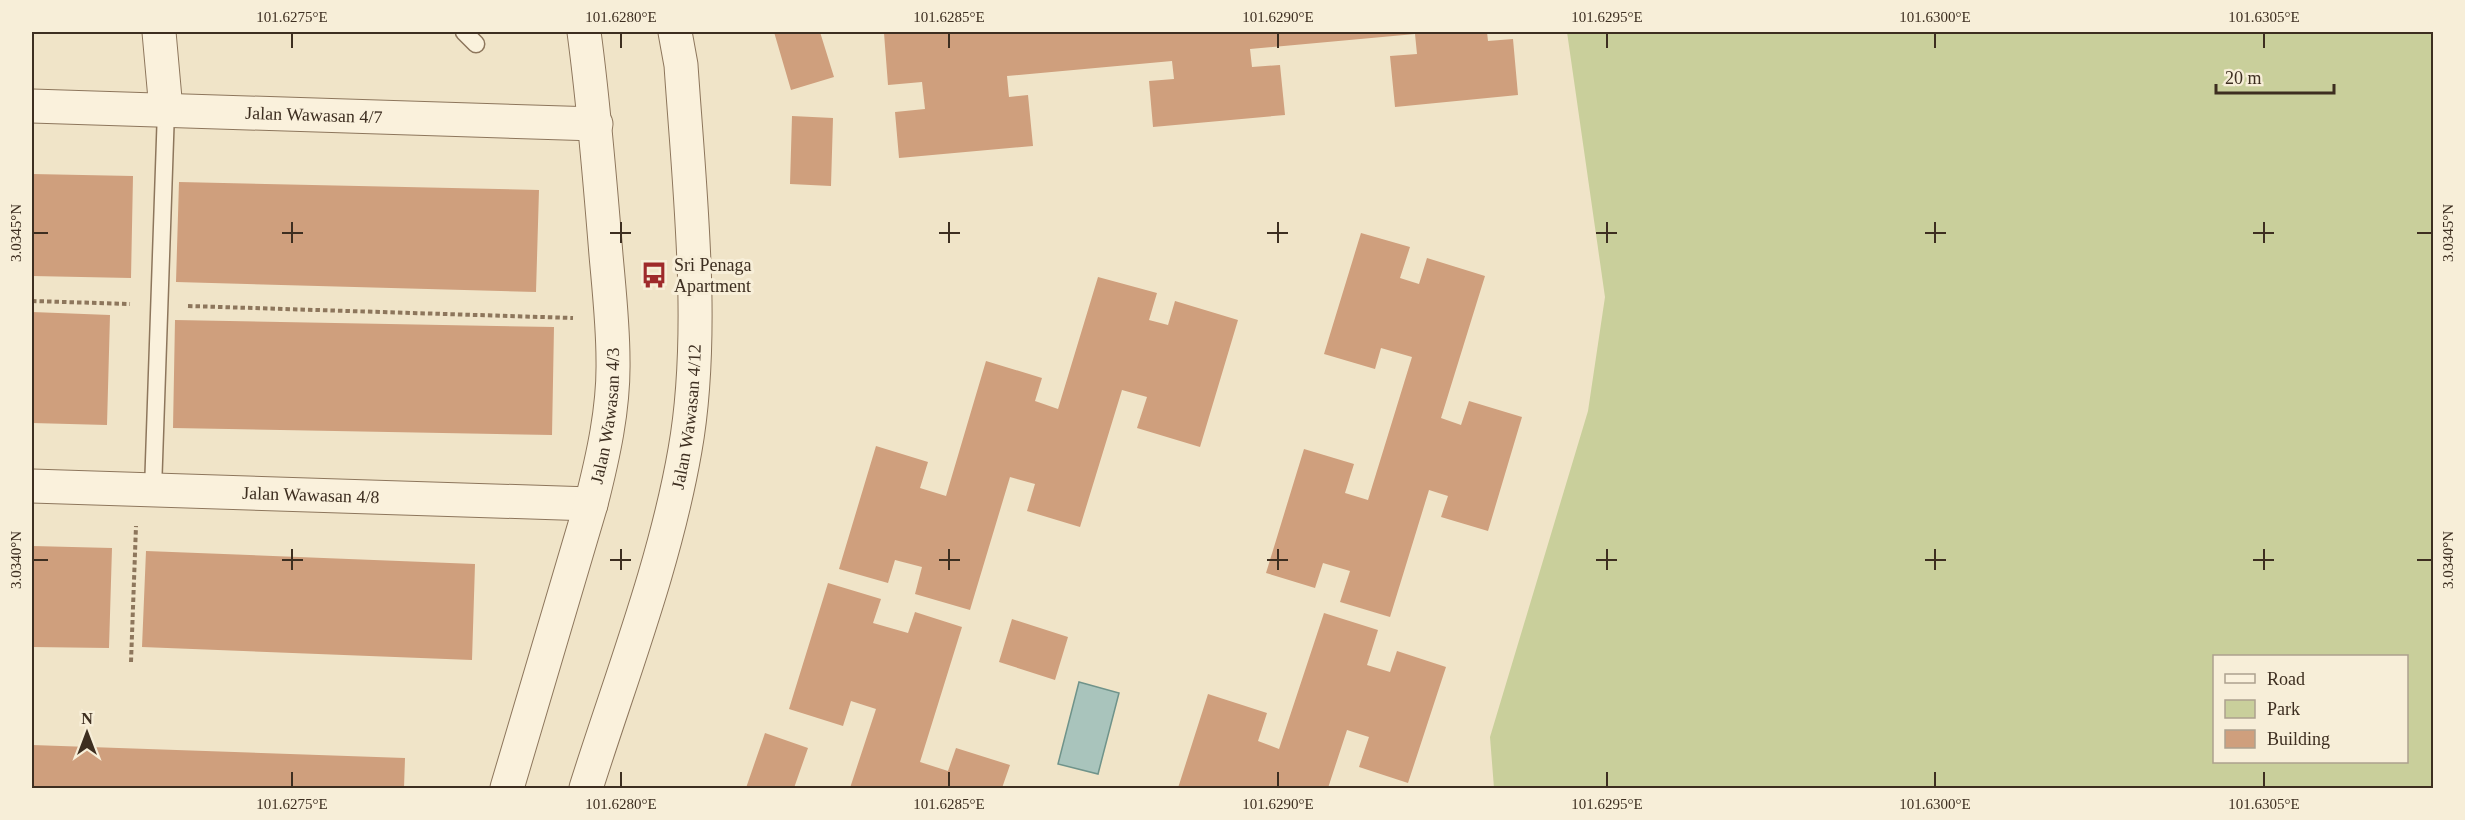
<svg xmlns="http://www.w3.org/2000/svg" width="2465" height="820" font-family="'Times New Roman',serif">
  <rect width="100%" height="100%" fill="#f0e4c8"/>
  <!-- green -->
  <path fill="#c9cf9b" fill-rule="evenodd" d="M 1567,32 L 2433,32 L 2433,788 L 1494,788 L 1490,737 L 1588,411 L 1605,297 ZM 2214,656 L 2406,656 L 2406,762 L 2214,762 Z"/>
  <!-- water -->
  <path fill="#a9c4bc" stroke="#6f938a" stroke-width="1.5" d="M 1079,682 L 1119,693 L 1098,774 L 1058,764 Z"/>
  <!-- building -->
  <path fill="#cf9f7d" d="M 774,32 L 820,32 L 834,77 L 791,90 Z
    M 903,32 L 1487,32 L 1488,41 L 1513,39 L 1518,95 L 1395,107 L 1390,56 L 1417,54 L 1415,34 L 1250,49 L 1252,67 L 1280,65 L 1285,115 L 1153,127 L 1149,81 L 1174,79 L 1172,61 L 1007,76 L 1009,97 L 1028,95 L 1033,146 L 899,158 L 895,112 L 925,109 L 922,82 L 888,85 L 884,33 Z
    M 792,116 L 833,118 L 831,186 L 790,184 Z
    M 32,174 L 133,176 L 131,278 L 32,276 Z
    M 179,182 L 539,190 L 536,292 L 176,282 Z
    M 1361,233 L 1410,247 L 1400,278 L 1419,284 L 1427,258 L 1485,276 L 1441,418 L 1461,425 L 1469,401 L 1522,417 L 1488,531 L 1441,517 L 1448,496 L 1429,490 L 1390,617 L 1340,602 L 1350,571 L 1323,563 L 1315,588 L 1266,573 L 1304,449 L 1354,464 L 1345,493 L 1368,500 L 1412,357 L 1381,348 L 1375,369 L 1324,354 Z
    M 1098,277 L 1157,293 L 1149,320 L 1168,325 L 1175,301 L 1238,320 L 1200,447 L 1137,428 L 1147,397 L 1122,390 L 1080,527 L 1027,511 L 1035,484 L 1010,477 L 970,610 L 915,594 L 922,567 L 895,560 L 888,583 L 839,569 L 876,446 L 928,462 L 920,488 L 946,496 L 986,361 L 1042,378 L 1035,401 L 1058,409 Z
    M 32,312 L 110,315 L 107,425 L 32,423 Z
    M 175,320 L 554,327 L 552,435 L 173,428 Z
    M 32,546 L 112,548 L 109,648 L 32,647 Z
    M 146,551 L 475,564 L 472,660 L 142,647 Z
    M 828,583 L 881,599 L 873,623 L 908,633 L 915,612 L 962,627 L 920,762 L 948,771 L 956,748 L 1010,765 L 1002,788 L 850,788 L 876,709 L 851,701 L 843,726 L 789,709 Z
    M 1324,613 L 1378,630 L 1367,665 L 1390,672 L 1397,651 L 1446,667 L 1408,783 L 1359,767 L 1369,737 L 1347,730 L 1328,788 L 1178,788 L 1208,694 L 1267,713 L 1258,741 L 1279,749 Z
    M 1012,619 L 1068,637 L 1055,680 L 999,662 Z
    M 765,733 L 808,748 L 794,788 L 746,788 Z
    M 32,745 L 405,758 L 404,788 L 32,788 Z"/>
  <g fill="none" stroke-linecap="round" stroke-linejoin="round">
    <!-- service casing -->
    <g stroke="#8d765c" stroke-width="19">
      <path id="service" d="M 464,32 L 476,44
        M 153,490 L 166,110"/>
    </g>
    <!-- minor casing -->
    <g stroke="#8d765c" stroke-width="35">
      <g id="minor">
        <path d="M 159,32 L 166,110"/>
        <path id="s1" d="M 32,106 L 596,124"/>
        <path id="s2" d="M 32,486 L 591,504"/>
        <path id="s3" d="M 507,788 L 591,504 C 603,457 614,408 613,360 C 613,325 609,289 606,255 C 600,180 594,106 584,32"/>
      </g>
    </g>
    <!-- tertiary casing -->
    <g stroke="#8d765c" stroke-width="35">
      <g id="tertiary">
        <path id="s4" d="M 586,788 C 621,677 665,565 685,450 C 706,332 689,185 681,65 L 675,32"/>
      </g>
    </g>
    <!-- path -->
    <path stroke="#8d765c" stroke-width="4" stroke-dasharray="4.5 3" stroke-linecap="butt" d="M 32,301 L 130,304
      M 188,306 L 573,318
      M 131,662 L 136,526"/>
    <!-- service -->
    <use href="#service" stroke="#faf1dc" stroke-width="16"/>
    <!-- minor -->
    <use href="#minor" stroke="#faf1dc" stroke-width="33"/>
    <!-- tertiary -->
    <use href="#tertiary" stroke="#faf1dc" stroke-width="33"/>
  </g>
  <!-- ticks -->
  <path fill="none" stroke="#3d2e20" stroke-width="2" d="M 292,33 L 292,48M 621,33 L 621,48M 949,33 L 949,48M 1278,33 L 1278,48M 1607,33 L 1607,48M 1935,33 L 1935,48M 2264,33 L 2264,48M 292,222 L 292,243M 621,222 L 621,243M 949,222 L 949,243M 1278,222 L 1278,243M 1607,222 L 1607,243M 1935,222 L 1935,243M 2264,222 L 2264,243M 33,233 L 48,233M 282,233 L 303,233M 610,233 L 631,233M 939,233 L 960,233M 1267,233 L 1288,233M 1596,233 L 1617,233M 1925,233 L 1946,233M 2253,233 L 2274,233M 2417,233 L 2432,233M 292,549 L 292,570M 621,549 L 621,570M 949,549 L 949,570M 1278,549 L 1278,570M 1607,549 L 1607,570M 1935,549 L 1935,570M 2264,549 L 2264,570M 33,560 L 48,560M 282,560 L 303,560M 610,560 L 631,560M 939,560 L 960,560M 1267,560 L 1288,560M 1596,560 L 1617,560M 1925,560 L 1946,560M 2253,560 L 2274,560M 2417,560 L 2432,560M 292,772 L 292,787M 621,772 L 621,787M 949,772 L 949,787M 1278,772 L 1278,787M 1607,772 L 1607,787M 1935,772 L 1935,787M 2264,772 L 2264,787"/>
  <!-- icons -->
  <defs>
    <g id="bus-bare" transform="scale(2.07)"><path d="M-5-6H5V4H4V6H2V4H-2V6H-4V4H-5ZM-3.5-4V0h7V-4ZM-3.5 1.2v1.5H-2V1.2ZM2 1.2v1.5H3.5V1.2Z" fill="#9e2a2b" stroke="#f7eed8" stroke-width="2.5" paint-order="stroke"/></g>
  </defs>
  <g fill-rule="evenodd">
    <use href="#bus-bare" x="654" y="275"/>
  </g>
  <g text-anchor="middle" stroke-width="6" stroke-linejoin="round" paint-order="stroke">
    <!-- street labels -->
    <g font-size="18" fill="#3d2e20" stroke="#f7eed8">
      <text dy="6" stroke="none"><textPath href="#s1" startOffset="282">Jalan Wawasan 4/7</textPath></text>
      <text dy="6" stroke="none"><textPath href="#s3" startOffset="386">Jalan Wawasan 4/3</textPath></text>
      <text dy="6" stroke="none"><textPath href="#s4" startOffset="386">Jalan Wawasan 4/12</textPath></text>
      <text dy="6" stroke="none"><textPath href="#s2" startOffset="279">Jalan Wawasan 4/8</textPath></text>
    </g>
    <!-- poi labels -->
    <g font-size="18" fill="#3d2e20" stroke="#f7eed8" text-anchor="start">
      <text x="674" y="271">Sri Penaga<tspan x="674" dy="21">Apartment</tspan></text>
    </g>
  </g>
  <!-- border -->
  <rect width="2465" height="820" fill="none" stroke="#f7eed8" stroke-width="66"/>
  <!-- legend -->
  <rect x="2213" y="655" width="195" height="108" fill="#f7eed8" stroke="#ada18e" stroke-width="1.5"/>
  <rect x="2225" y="674" width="30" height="9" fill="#faf1dc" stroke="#ada18e" stroke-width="1.5"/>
  <text x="2267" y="685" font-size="18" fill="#3d2e20">Road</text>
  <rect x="2225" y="700" width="30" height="18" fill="#c9cf9b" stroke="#ada18e" stroke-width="1.5"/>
  <text x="2267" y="715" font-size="18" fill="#3d2e20">Park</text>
  <rect x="2225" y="730" width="30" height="18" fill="#cf9f7d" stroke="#ada18e" stroke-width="1.5"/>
  <text x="2267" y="745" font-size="18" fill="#3d2e20">Building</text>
  <!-- north arrow -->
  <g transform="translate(87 733)" stroke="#f7eed8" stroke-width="4.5" paint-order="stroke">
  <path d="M0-4.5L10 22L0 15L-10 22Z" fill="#3d2e20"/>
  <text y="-9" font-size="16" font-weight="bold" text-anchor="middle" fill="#3d2e20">N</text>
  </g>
  <!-- scale -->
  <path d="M2216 84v9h118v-9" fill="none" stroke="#3d2e20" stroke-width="3"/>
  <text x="2225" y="84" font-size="18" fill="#3d2e20" stroke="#f7eed8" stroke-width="4.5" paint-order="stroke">20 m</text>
  <rect x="33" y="33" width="2399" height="754" fill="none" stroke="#3d2e20" stroke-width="2"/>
  <g font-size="15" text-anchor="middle" fill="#3d2e20">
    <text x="292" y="22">101.6275°E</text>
    <text x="621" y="22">101.6280°E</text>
    <text x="949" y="22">101.6285°E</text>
    <text x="1278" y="22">101.6290°E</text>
    <text x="1607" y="22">101.6295°E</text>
    <text x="1935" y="22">101.6300°E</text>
    <text x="2264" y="22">101.6305°E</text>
    <text transform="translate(16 233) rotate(-90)" y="5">3.0345°N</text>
    <text transform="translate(2448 233) rotate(-90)" y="5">3.0345°N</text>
    <text transform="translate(16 560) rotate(-90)" y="5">3.0340°N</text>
    <text transform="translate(2448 560) rotate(-90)" y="5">3.0340°N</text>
    <text x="292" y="809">101.6275°E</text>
    <text x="621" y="809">101.6280°E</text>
    <text x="949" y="809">101.6285°E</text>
    <text x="1278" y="809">101.6290°E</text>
    <text x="1607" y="809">101.6295°E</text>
    <text x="1935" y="809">101.6300°E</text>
    <text x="2264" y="809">101.6305°E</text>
  </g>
</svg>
